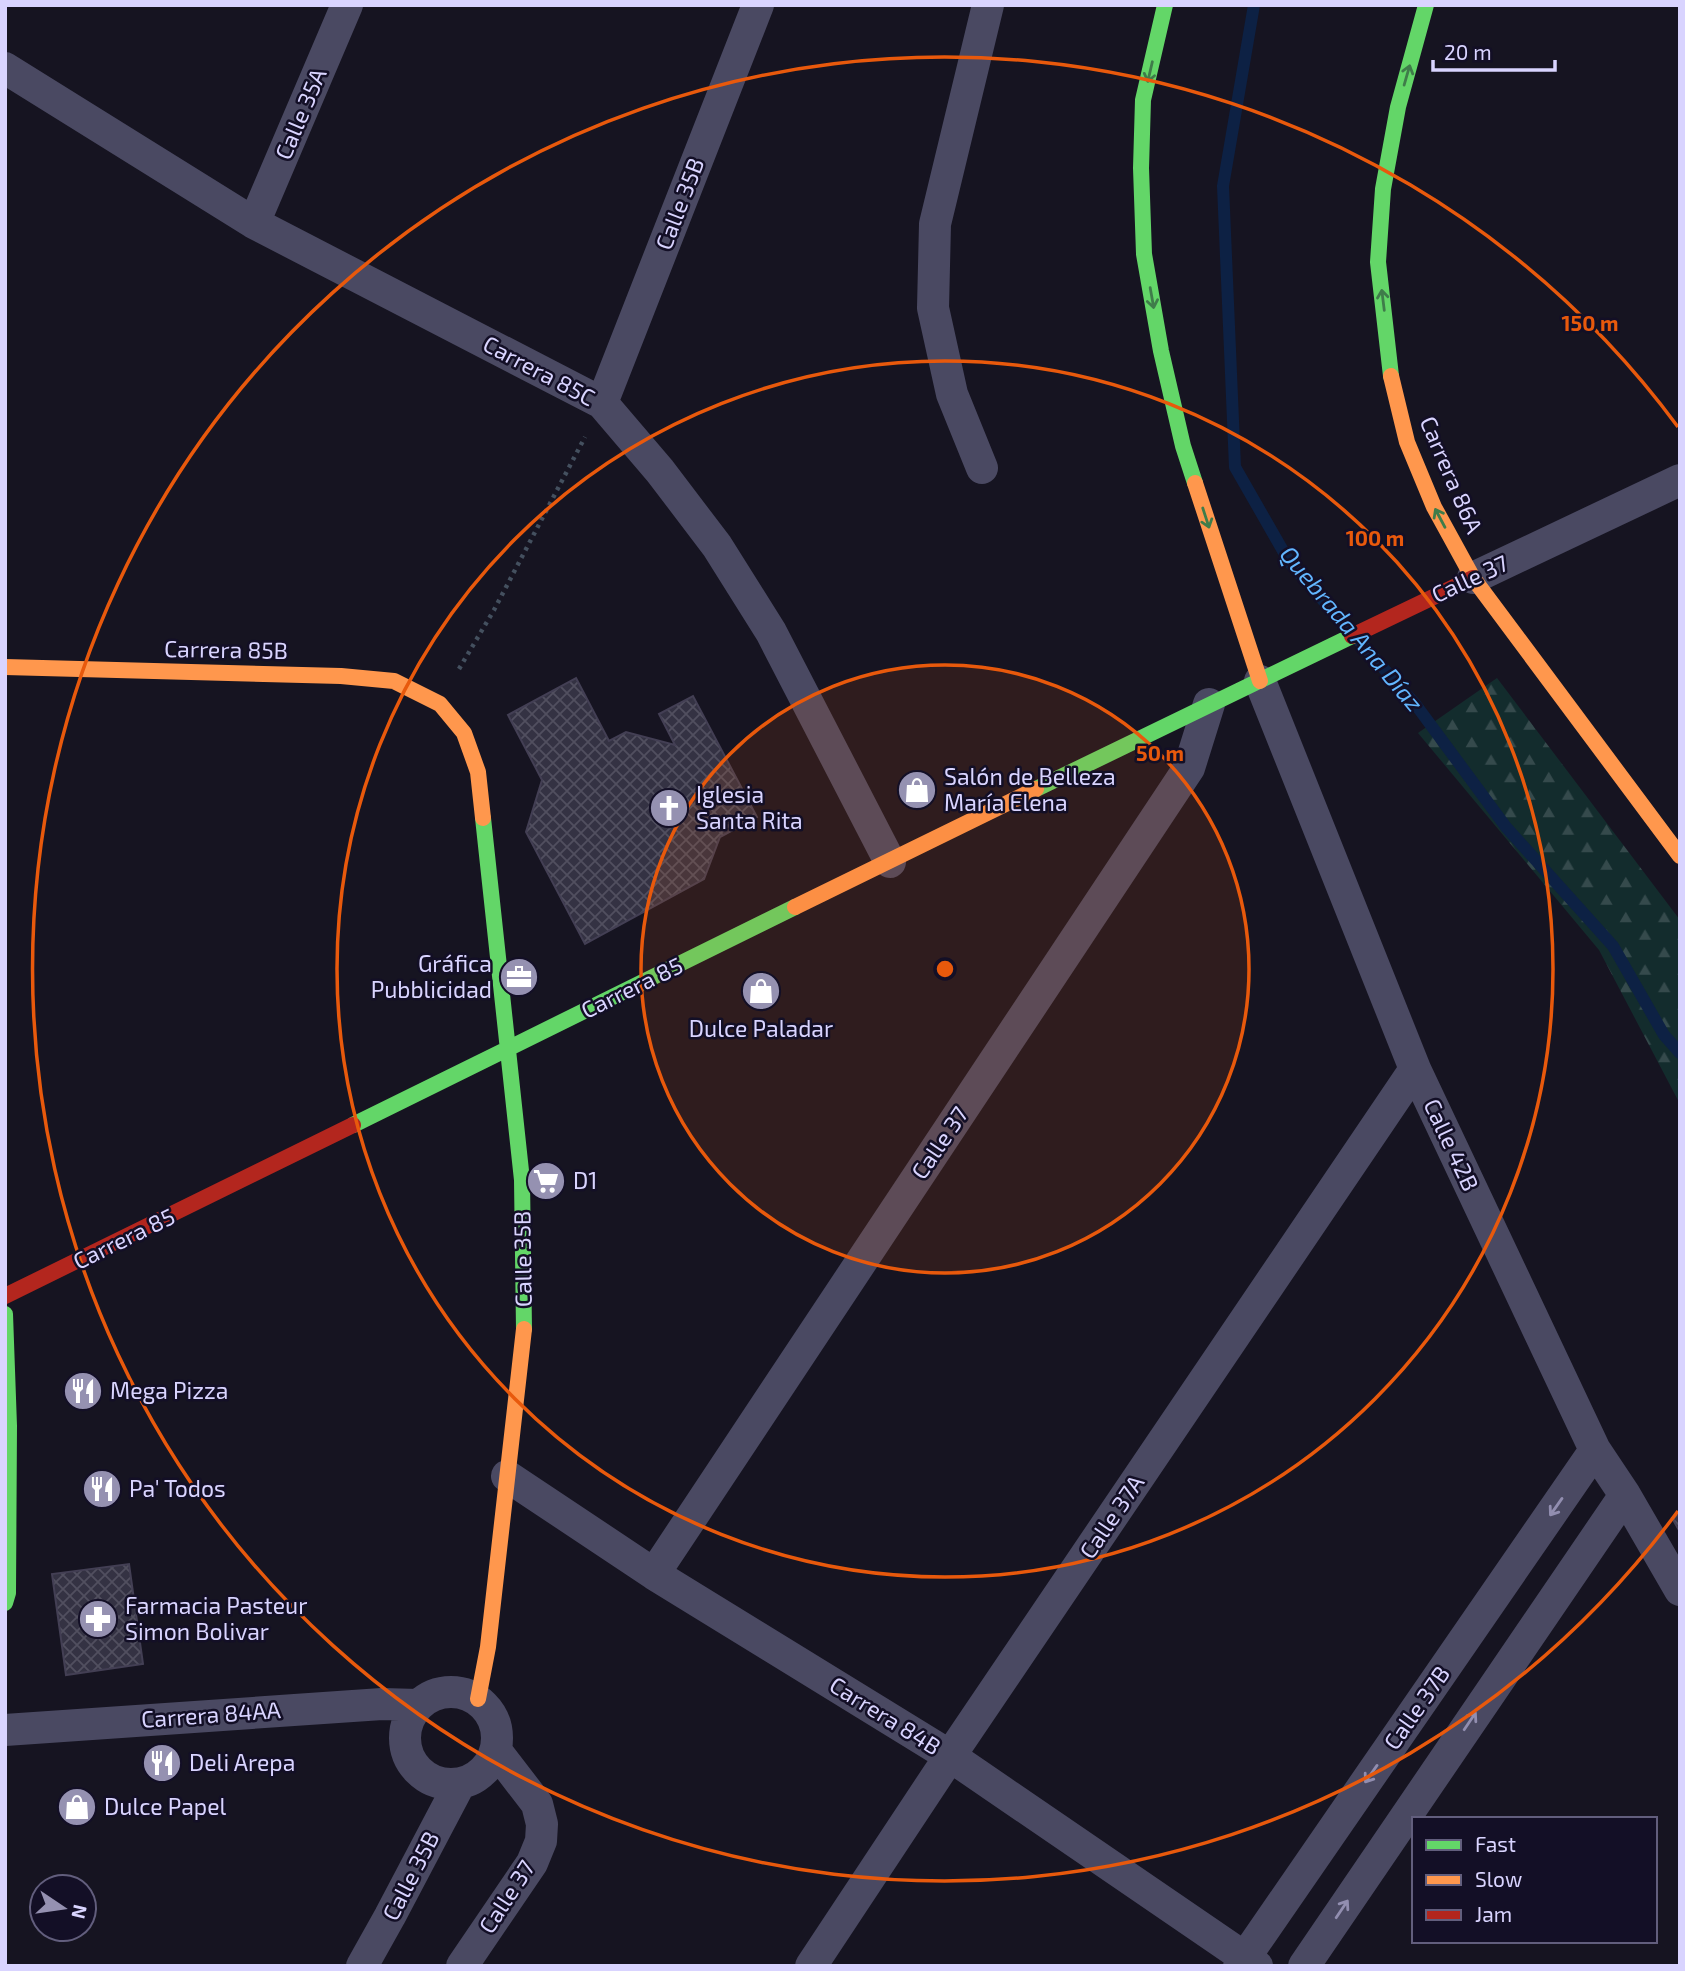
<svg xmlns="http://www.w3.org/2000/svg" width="1685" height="1971" font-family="'Exo 2',sans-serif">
  <defs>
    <pattern id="forest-firs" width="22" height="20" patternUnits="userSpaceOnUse" patternTransform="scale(1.75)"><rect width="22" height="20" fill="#132c2d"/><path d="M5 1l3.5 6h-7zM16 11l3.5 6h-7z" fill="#354a4c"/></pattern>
    <pattern id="building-cross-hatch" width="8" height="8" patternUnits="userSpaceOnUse" patternTransform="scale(1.75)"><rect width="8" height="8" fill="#343243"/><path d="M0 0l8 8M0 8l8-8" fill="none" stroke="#514f5f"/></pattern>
  </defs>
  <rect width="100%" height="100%" fill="#161421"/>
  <!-- forest -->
  <path fill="url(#forest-firs)" d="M 1497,678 L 1680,920 L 1680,1104 L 1599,950 L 1418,733 Z"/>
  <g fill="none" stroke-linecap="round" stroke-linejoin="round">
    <!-- stream -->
    <path stroke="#0d2144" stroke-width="12" d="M 1254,5 L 1223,186 L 1235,467 L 1290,563 L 1416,705 L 1506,827 L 1613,946 L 1664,1035 L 1680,1053"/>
  </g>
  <!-- building -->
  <path fill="url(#building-cross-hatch)" stroke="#433f54" stroke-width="2" d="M 576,678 L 609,741 L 626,732 L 675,745 L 659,714 L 693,696 L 757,817 L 720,837 L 704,879 L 585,944 L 526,832 L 542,780 L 508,715 Z
    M 1680,1514 L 1680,1532 L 1672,1518 Z
    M 129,1564 L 143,1664 L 66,1675 L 52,1574 Z"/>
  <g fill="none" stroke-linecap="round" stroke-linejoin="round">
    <!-- path -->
    <path stroke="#44505f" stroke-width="4.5" stroke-dasharray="3.5 5" stroke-linecap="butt" d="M 459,669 L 494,610 L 585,437"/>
    <!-- street -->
    <path stroke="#4a4962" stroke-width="32" d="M 5,68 L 254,223 L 602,403 L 660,471 L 717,546 L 771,632 L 890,862
      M 254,223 L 347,5
      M 602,403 L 758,5
      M 982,468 L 952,394 L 933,308 L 935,224 L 988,5
      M 1473,578 L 1680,480
      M 1260,681 L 1415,1069 L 1595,1450 L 1625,1495 L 1680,1590
      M 507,1476 L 654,1574 L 950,1756 L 1257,1966
      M 654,1574 L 1189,768 L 1209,704
      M405 1738a46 46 0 1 1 92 0a46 46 0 1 1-92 0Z
      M 5,1730 L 382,1704 L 418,1705
      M 362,1966 L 390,1916 L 459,1785
      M 462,1966 L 532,1863 L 541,1841 L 542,1824 L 537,1804 L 497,1752
      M 811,1966 L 950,1756 L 1415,1069
      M 1239,1966 L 1595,1450
      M 1304,1966 L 1625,1495"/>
    <!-- fast -->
    <path stroke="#63d668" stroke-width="16" d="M 1165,5 L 1143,100 L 1141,168 L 1144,254 L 1161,351 L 1183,446 L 1195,483
      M 1391,376 L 1378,262 L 1383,189 L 1398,107 L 1426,5
      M 1036,789 L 1352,636
      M 483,818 L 522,1180 L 524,1329
      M 353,1125 L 795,907
      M 5,1314 L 9,1426 L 8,1593 L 5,1603"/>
    <!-- slow -->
    <path stroke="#ff974d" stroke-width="16" d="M 1391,376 L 1407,442 L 1434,507 L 1473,578 L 1680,856
      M 1195,483 L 1260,681
      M 5,667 L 341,676 L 394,681 L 440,704 L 464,733 L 478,772 L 483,818
      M 795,907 L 1036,789
      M 478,1699 L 488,1647 L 524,1329"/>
    <!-- jam -->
    <path stroke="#b3261e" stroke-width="16" d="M 1352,636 L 1473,578
      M 5,1296 L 353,1125"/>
  </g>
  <!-- one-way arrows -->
  <defs><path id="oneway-shaft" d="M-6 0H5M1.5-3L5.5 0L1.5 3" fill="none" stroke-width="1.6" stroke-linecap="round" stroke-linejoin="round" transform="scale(1.75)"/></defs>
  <g stroke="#3f7c4a">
    <use href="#oneway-shaft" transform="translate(1150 72) rotate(103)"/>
    <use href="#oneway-shaft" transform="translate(1407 75) rotate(-74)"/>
    <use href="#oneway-shaft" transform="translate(1152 298) rotate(80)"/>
    <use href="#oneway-shaft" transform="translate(1383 300) rotate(-97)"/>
    <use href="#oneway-shaft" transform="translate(1206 518) rotate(72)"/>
    <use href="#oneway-shaft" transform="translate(1440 518) rotate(-118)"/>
  </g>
  <g stroke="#928eb0">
    <use href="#oneway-shaft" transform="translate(1556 1507) rotate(125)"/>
    <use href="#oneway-shaft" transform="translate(1470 1721) rotate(-56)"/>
    <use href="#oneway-shaft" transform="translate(1371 1774) rotate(125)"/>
    <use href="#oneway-shaft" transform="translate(1342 1909) rotate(-56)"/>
  </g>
  <!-- distance rings -->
  <circle cx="945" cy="969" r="304" fill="#e8590c" fill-opacity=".12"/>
  <g fill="none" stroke="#e8590c" stroke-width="3.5">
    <circle cx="945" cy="969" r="304"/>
    <circle cx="945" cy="969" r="608"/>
    <path d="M1678 1511A912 912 0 1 1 1678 427"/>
  </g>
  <!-- icons -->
  <defs>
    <g id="shop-disc" transform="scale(2.0125)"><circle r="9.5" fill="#9591b1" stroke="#130f26"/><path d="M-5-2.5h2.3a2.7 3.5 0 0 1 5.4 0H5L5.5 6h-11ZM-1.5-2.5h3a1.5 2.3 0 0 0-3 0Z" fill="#fff"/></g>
    <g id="church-disc" transform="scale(2.0125)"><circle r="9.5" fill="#9591b1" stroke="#130f26"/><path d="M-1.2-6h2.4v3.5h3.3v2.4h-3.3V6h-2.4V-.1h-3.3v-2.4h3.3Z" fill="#fff"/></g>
    <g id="office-disc" transform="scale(2.0125)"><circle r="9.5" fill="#9591b1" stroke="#130f26"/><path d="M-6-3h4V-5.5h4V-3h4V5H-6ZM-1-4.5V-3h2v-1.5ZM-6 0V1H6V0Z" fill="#fff"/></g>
    <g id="supermarket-disc" transform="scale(2.0125)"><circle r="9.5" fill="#9591b1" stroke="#130f26"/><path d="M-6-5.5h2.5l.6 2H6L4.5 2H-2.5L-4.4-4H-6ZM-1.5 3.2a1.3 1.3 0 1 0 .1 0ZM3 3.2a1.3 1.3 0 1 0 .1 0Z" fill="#fff"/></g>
    <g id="restaurant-disc" transform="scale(2.0125)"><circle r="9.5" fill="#9591b1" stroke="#130f26"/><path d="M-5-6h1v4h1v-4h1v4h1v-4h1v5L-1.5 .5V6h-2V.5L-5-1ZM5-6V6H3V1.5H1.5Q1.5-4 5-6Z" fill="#fff"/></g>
    <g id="pharmacy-disc" transform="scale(2.0125)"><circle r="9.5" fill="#9591b1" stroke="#130f26"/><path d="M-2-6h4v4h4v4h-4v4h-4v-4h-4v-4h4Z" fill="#fff"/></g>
  </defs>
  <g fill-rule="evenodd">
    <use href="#shop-disc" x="917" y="790"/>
    <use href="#church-disc" x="669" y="808"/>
    <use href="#office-disc" x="519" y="977"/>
    <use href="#shop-disc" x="761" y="991"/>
    <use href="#supermarket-disc" x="546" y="1181"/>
    <use href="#restaurant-disc" x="83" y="1391"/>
    <use href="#restaurant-disc" x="102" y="1489"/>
    <use href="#pharmacy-disc" x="98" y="1619"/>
    <use href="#restaurant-disc" x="162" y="1763"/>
    <use href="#shop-disc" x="77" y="1807"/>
  </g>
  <g text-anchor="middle" stroke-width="5" stroke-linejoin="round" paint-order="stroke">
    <!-- street labels -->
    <g font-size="23" fill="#d9d4ff" stroke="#130f26">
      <text transform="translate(301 114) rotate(-67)" y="8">Calle 35A</text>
      <text transform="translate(680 204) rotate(-69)" y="8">Calle 35B</text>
      <text transform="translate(539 371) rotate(28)" y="8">Carrera 85C</text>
      <text transform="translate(1451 475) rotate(67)" y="8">Carrera 86A</text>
      <text transform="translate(1470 579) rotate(-25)" y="8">Calle 37</text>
      <text transform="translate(226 650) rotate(1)" y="8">Carrera 85B</text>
      <text transform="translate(632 988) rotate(-26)" y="8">Carrera 85</text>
      <text transform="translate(940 1143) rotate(-56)" y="8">Calle 37</text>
      <text transform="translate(1451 1145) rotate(65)" y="8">Calle 42B</text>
      <text transform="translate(124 1239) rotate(-26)" y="8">Carrera 85</text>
      <text transform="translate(523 1259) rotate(-91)" y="8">Calle 35B</text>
      <text transform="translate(1112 1517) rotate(-56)" y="8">Calle 37A</text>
      <text transform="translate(1417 1708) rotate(-55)" y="8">Calle 37B</text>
      <text transform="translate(211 1715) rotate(-4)" y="8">Carrera 84AA</text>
      <text transform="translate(885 1716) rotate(32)" y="8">Carrera 84B</text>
      <text transform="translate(411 1876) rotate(-63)" y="8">Calle 35B</text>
      <text transform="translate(507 1897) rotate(-57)" y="8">Calle 37</text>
    </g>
    <!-- poi labels -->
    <g font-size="23" fill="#d9d4ff" stroke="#130f26" text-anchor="start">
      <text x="944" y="785">Salón de Belleza<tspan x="944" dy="26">María Elena</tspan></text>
      <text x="696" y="803">Iglesia<tspan x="696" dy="26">Santa Rita</tspan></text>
      <text x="492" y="972" text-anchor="end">Gráfica<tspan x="492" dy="26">Pubblicidad</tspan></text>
      <text x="761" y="1037" text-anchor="middle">Dulce Paladar</text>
      <text x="573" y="1189">D1</text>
      <text x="110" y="1399">Mega Pizza</text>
      <text x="129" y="1497">Pa' Todos</text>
      <text x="125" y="1614">Farmacia Pasteur<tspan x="125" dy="26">Simon Bolivar</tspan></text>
      <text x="189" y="1771">Deli Arepa</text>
      <text x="104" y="1815">Dulce Papel</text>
    </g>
    <!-- water labels -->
    <g font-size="24" font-style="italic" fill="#62b6ff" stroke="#130f26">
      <text transform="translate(1351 629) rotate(50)" y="8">Quebrada Ana Díaz</text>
    </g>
  </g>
  <circle cx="945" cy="969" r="10" fill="#e8590c" stroke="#130f26" stroke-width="3.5"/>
  <g font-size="21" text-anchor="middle" font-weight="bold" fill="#e8590c" stroke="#130f26" stroke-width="5" stroke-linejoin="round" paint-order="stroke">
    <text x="1590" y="331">150 m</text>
    <text x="1375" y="546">100 m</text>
    <text x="1160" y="761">50 m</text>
  </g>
  <!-- border -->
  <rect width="1685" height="1971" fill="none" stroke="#d9d4ff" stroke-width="14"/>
  <!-- legend -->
  <rect x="1412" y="1817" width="245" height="126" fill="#130f26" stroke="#625e7d" stroke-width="2"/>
  <rect x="1426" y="1840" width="35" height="10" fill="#63d668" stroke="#625e7d" stroke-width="2"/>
  <text x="1475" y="1852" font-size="21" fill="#d9d4ff">Fast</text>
  <rect x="1426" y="1875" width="35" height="10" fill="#ff974d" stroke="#625e7d" stroke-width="2"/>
  <text x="1475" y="1887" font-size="21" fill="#d9d4ff">Slow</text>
  <rect x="1426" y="1910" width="35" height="10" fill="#b3261e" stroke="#625e7d" stroke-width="2"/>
  <text x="1475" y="1922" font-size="21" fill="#d9d4ff">Jam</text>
  <!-- north arrow -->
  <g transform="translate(63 1908) rotate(103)"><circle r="33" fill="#130f26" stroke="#625e7d" stroke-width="2"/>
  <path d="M0-5L12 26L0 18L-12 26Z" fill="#9591b1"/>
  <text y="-10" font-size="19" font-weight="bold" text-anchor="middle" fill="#d9d4ff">N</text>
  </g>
  <!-- scale -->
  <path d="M1433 60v10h122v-10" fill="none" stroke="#d9d4ff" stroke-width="3.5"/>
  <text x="1444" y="60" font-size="21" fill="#d9d4ff" stroke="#130f26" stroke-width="5" paint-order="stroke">20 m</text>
</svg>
